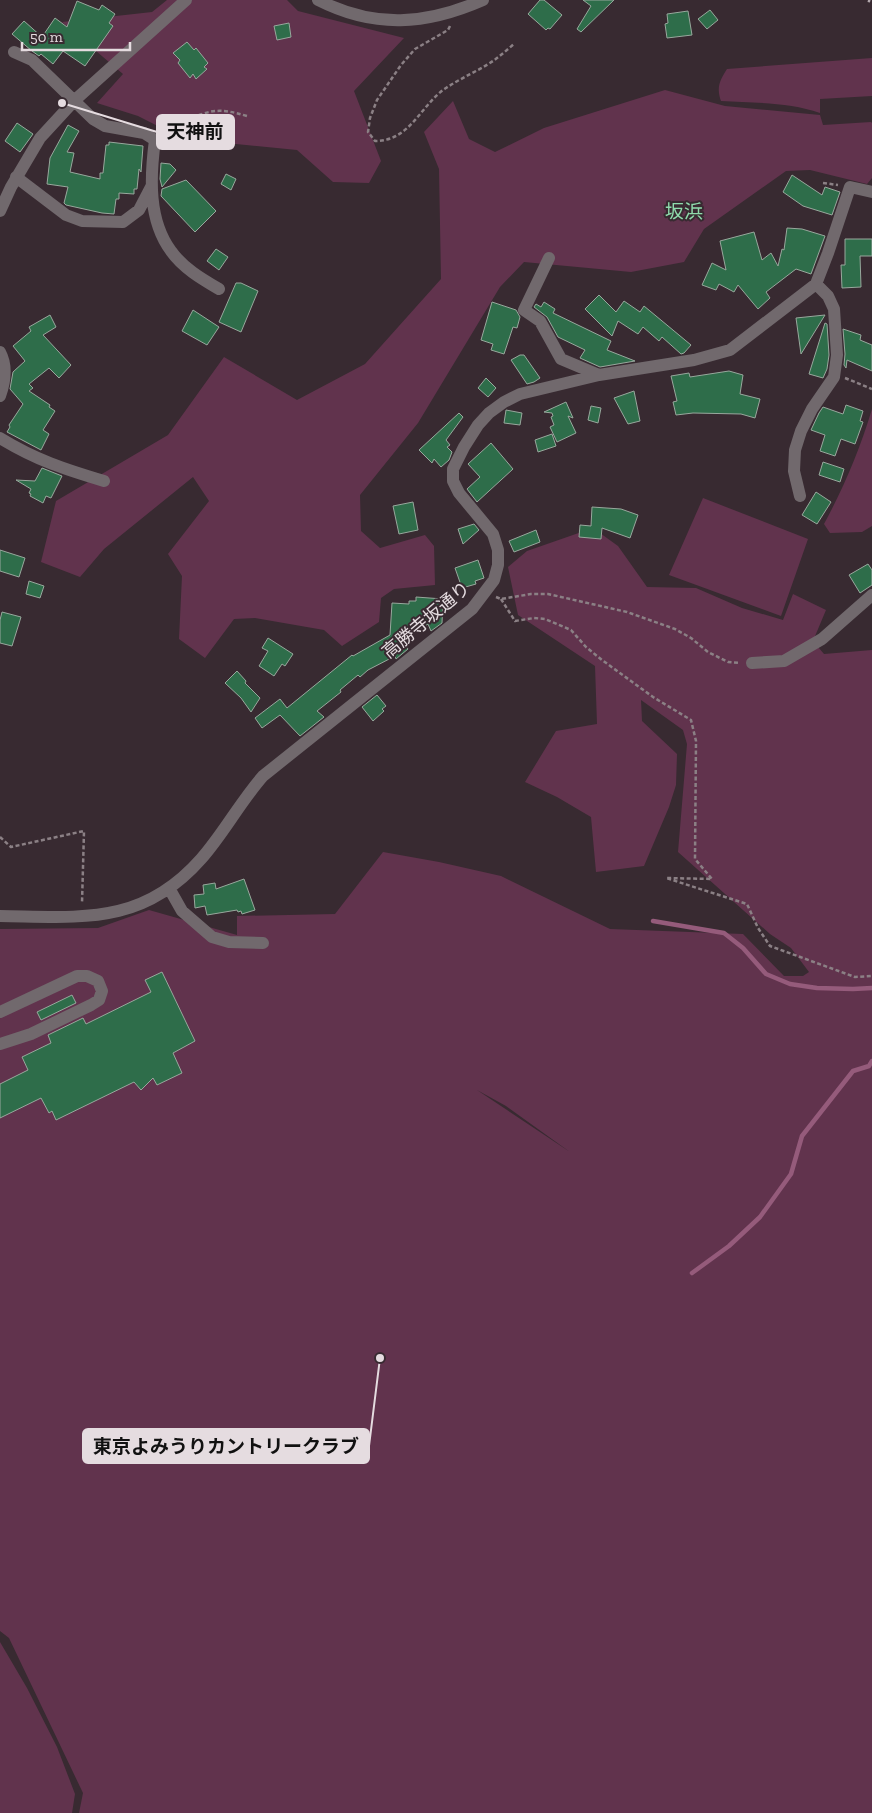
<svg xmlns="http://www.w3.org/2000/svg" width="872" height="1813" font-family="'Zilla Slab','Noto Sans JP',serif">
  <rect width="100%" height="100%" fill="#382a31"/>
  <!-- green -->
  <path fill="#61334d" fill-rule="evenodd" d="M 167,0 L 287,0 L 298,11 L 404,38 L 354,91 L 381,161 L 369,183 L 333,182 L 297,150 L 236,144 L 203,149 L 138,116 L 97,103 L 123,74 L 62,22 L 152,12 Z
    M 872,58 L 872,96 L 820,99 L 820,113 C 789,102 753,103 721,101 C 716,87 720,80 727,69 Z
    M 665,90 L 725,106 L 820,115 L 823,125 L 871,122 L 872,123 L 872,178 L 867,184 L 810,170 L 786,171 L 704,229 L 684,262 L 631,272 L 524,262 L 500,287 L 418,423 L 360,495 L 361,531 L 380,548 L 425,535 L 434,546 L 435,585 L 394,589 L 381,598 L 379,622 L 342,646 L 324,630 L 255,618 L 234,619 L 205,658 L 179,639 L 182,576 L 168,554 L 209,501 L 193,477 L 104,549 L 80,577 L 41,562 L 56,501 L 168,435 L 224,357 L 297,400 L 365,364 L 441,279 L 439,169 L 424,132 L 453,101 L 469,139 L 495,152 L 544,128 Z
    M 872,409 L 872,526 L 862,532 L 830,533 L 824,524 C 844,487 860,449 872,409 Z
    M 703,498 L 808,539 L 781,616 L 669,575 Z
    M 593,528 L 618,546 L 647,587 L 696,588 L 742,608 L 783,620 L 793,594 L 826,610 L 813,641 L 824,654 L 872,650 L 872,1813 L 79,1813 L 83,1793 L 9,1638 L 0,1631 L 0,929 L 98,928 L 149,910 L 237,935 L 237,916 L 335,914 L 383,852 L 439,862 L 501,876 L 610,929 L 743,934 L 784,976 L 803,976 L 809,972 L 791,948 L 770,934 L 678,852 L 687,744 L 683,730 L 641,700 L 642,721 L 677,754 L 676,785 L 669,807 L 644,866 L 596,872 L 591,817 L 557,797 L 525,782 L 556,731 L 597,724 L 595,666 L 518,615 L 508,567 L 527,551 ZM 477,1090 L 506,1106 L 570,1152 Z
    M 0,1642 L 27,1688 L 57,1747 L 75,1794 L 72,1813 L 0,1813 Z"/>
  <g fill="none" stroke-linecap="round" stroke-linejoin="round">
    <!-- stream -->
    <path stroke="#955b7b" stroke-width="4.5" d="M 653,921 L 724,933 L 743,948 L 766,974 L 790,984 L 817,988 L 853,989 L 872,988
      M 692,1273 L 729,1246 L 760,1217 L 791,1174 L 802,1136 L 853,1071 L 869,1066 L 872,1061"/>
  </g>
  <!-- building -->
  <path fill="#2e6d4a" stroke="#98a89d" d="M 540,0 L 544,0 L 562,15 L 550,29 L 548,28 L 546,30 L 528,14 Z
    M 583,0 L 614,0 L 581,32 L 577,29 L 591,6 Z
    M 77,1 L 99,10 L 102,5 L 115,14 L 109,23 L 113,26 L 85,66 L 63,51 L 53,64 L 41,54 L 39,56 L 32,51 L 12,34 L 24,21 L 42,37 L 55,18 L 67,27 Z
    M 710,10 L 718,20 L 707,29 L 698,19 Z
    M 688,11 L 692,35 L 667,38 L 665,24 L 668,23 L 667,14 Z
    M 289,23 L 291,37 L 277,40 L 274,26 Z
    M 187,42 L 194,50 L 196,48 L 208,63 L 204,67 L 207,69 L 196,79 L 193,74 L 190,78 L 178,63 L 180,60 L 173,53 Z
    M 17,123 L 33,134 L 20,152 L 5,141 Z
    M 68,125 L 79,131 L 67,152 L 74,153 L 70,172 L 100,179 L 100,173 L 103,173 L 106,145 L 109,145 L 109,142 L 143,146 L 141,172 L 139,169 L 137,189 L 134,189 L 134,194 L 119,193 L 119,199 L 116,199 L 114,214 L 102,213 L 66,205 L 64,203 L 68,187 L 47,184 L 50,158 Z
    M 161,163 L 170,164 L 176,170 L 162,187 L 160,179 Z
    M 226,174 L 236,179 L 231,190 L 221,184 Z
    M 792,175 L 822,195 L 825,187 L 840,192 L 832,215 L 803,206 L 783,192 Z
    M 186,180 L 216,211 L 195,232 L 161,196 L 162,189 Z
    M 787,228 L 802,229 L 825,236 L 811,274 L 796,269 L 766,292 L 770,298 L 758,309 L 738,285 L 734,292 L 719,284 L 716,290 L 702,285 L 712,263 L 726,270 L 720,241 L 754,232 L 762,260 L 771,253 L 778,266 L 782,249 L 784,250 Z
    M 845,239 L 872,239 L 872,256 L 860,256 L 861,287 L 842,288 L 841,265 L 845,265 Z
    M 216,249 L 228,257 L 219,270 L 207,261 Z
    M 236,283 L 241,283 L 258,291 L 241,332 L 219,322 Z
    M 599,295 L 616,312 L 624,301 L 640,312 L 644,306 L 691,345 L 684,353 L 681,354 L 662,337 L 659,341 L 643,327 L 638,334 L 618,321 L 612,336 L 585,309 Z
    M 492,302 L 516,310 L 520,317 L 517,328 L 513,327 L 504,354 L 491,350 L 493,344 L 481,340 Z
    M 544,302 L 555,309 L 553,313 L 611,341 L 607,350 L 635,361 L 600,367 L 580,358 L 585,350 L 558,337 L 547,317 L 534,307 L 536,304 L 541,307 Z
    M 193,310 L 219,327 L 207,345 L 182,331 Z
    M 50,315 L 56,327 L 43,335 L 71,365 L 59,378 L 49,368 L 29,384 L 33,388 L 29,391 L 50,405 L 49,407 L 55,411 L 43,430 L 49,434 L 41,450 L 7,432 L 10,427 L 9,425 L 23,404 L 10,389 L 13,372 L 25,361 L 13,346 L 31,331 L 29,327 Z
    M 825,315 L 801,354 L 796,318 Z
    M 825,323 L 827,324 L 829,355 L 827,369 L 823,378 L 809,374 Z
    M 843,329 L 861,335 L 860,340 L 872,345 L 872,371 L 847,360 L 846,368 L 844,365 L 845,354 Z
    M 520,355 L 524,355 L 540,378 L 534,382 L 527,384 L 511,360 Z
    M 729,371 L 743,375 L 740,394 L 760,399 L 755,418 L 741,414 L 693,413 L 676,415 L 673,402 L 677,401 L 671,376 L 689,373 L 690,377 Z
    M 486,378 L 496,388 L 488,397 L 478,388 Z
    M 634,391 L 640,421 L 628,424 L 614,398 Z
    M 566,402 L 573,418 L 568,416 L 576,433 L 557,442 L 550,427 L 554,425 L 551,417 L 553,416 L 552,413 L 544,412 Z
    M 846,405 L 863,411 L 860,421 L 863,422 L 855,444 L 841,439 L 835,456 L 820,451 L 825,435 L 811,430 L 819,413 L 823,407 L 843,414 Z
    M 591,406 L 601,408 L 598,423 L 588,420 Z
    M 506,410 L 522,413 L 520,425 L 504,423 Z
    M 459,413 L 463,417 L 446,440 L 450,445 L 447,447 L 452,452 L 449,460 L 441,467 L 434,459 L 432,463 L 419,450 Z
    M 552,434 L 556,446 L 538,452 L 535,440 Z
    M 491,443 L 513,469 L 477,502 L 467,489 L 480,477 L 468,464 Z
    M 823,462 L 844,469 L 840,482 L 819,475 Z
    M 42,468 L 62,476 L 51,498 L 46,496 L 43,503 L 30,496 L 31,494 L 29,493 L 31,489 L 16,480 L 35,481 Z
    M 816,492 L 831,502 L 817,524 L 802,515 Z
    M 413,502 L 418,530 L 399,534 L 393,506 Z
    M 592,507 L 621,509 L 638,515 L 630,538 L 602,528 L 601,539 L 579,537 L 580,525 L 591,526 Z
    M 474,524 L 479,530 L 463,544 L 458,529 Z
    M 536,530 L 540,542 L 514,552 L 509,541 Z
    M 0,550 L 25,558 L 19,577 L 0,571 Z
    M 478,560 L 484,578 L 475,581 L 476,584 L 462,588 L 455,568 Z
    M 868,564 L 872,570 L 872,585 L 860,593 L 849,575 Z
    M 29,581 L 44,586 L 40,598 L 26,594 Z
    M 416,597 L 443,599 L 442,623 L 431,631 L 428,624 L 402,641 L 408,649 L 396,659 L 395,656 L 368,670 L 360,677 L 358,675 L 340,690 L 341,692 L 317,711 L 324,717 L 300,736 L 280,715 L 262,728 L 255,718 L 280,699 L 287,708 L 352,655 L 353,656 L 390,635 L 392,603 L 409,604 L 409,601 L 416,601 Z
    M 2,612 L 21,617 L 12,646 L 0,643 L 0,620 Z
    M 268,638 L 293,654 L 285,666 L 282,664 L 274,676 L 259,666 L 268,651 L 262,648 Z
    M 237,671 L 246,681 L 245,683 L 260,698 L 251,712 L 241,698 L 225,683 Z
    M 377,695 L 386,706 L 382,709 L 384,711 L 373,721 L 362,707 Z
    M 244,879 L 255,910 L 242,914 L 241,911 L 238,912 L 237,910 L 207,915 L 205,906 L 195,908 L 194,895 L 204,894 L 203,885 L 215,883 L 216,889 Z
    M 162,972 L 195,1041 L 173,1053 L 182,1073 L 157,1085 L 153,1078 L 141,1090 L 134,1082 L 56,1120 L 52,1111 L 49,1113 L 41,1098 L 0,1118 L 0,1084 L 28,1070 L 22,1057 L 51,1043 L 48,1035 L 83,1018 L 86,1024 L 151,992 L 145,980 Z
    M 72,995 L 76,1003 L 41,1020 L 37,1012 Z"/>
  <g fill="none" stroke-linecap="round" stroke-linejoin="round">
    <!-- path -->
    <path stroke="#8b8085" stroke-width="2.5" stroke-dasharray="4 2.5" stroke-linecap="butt" d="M 450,26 L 448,30 L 415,49 L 401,65 L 377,100 L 370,118 L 368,132 L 375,141 C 411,141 421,104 446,88 C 461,78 478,71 493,61 C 500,56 507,50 514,44
      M 164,133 C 170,128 178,125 185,121 C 211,109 220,108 247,116
      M 823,183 L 838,185
      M 845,378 L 872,389
      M 496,597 L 501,599 L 531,594 L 548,594 L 627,612 L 675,629 L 691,638 L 708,652 L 728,662 L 740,663
      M 501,599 L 515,621 L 534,618 L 545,619 L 571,630 L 586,647 L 602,660 L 653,697 L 691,720 L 696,741 L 695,859 L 712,879 L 666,878 L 747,904 L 758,928 L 770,946 L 855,977 L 872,976
      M 0,837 L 11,847 L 84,831 L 82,903"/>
    <!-- minor -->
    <path stroke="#71696d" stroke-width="12" d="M 318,0 C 375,29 426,25 483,0
      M 14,52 L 32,60 L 93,119 L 105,126 L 144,133 L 155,140 C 150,177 148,220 171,251 C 183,268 202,279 219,289
      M 16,177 L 66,215 L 82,221 L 123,222 L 139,210 L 151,187
      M 0,211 L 11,187 L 40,138 L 75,100 L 186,0
      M 549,258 L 524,310 L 540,321 L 561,359 L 599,375
      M 0,352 C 7,365 5,382 0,396
      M 0,438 C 36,460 64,469 104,481
      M 800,496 L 794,471 L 795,450 L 801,431 L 812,409 L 834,377 L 837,355 L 834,309 L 828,296 L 816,284
      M 752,663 L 784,661 L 822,639 L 872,595
      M 169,888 L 182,911 L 212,937 L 229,942 L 263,943
      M 0,916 C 81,917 142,926 201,859 C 224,833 240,802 263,776 L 472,609 L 494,580 L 498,565 L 498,550 L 493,534 L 459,493 L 453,481 L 453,469 L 464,447 L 478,425 L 489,413 L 504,402 L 520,394 L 599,375 L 694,360 L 730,350 L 816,284 L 828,253 L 850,187 L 872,192
      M 0,1012 L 77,976 L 87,976 L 98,981 L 102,991 L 99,1000 L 91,1005 L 31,1034 L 0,1044"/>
    <!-- rail -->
    <path stroke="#b2a7ac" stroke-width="4" stroke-dasharray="2.5 5" stroke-linecap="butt" d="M 868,0 L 872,1"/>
  </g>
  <g text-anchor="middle" stroke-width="4" stroke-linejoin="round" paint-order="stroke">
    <!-- street labels -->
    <g font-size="18" fill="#e5dce0" stroke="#382a31">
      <text transform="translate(426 620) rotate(-40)" y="6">高勝寺坂通り</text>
    </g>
    <!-- neighbourhood labels -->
    <g font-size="19" fill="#8fdbac" stroke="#382a31">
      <text x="684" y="218">坂浜</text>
    </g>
  </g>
  <!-- callouts -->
  <path fill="none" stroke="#e5dce0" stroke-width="2" d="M62 103L157 132M380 1358L369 1446"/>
  <g fill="#e5dce0" stroke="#382a31" stroke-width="2">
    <circle cx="62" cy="103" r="5"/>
    <circle cx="380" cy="1358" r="5"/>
  </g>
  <g fill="#e5dce0" stroke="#e5dce0" stroke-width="2">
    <rect x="157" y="115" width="77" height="34" rx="5"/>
    <rect x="83" y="1429" width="286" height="34" rx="5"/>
  </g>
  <g font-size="19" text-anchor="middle" font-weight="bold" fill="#111">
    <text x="195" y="138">天神前</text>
    <text x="226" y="1453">東京よみうりカントリークラブ</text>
  </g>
  <!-- scale -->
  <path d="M22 42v8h108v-8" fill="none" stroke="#e5dce0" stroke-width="2.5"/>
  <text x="30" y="42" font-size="15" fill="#e5dce0" stroke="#382a31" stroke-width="4" paint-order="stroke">50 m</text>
</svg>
